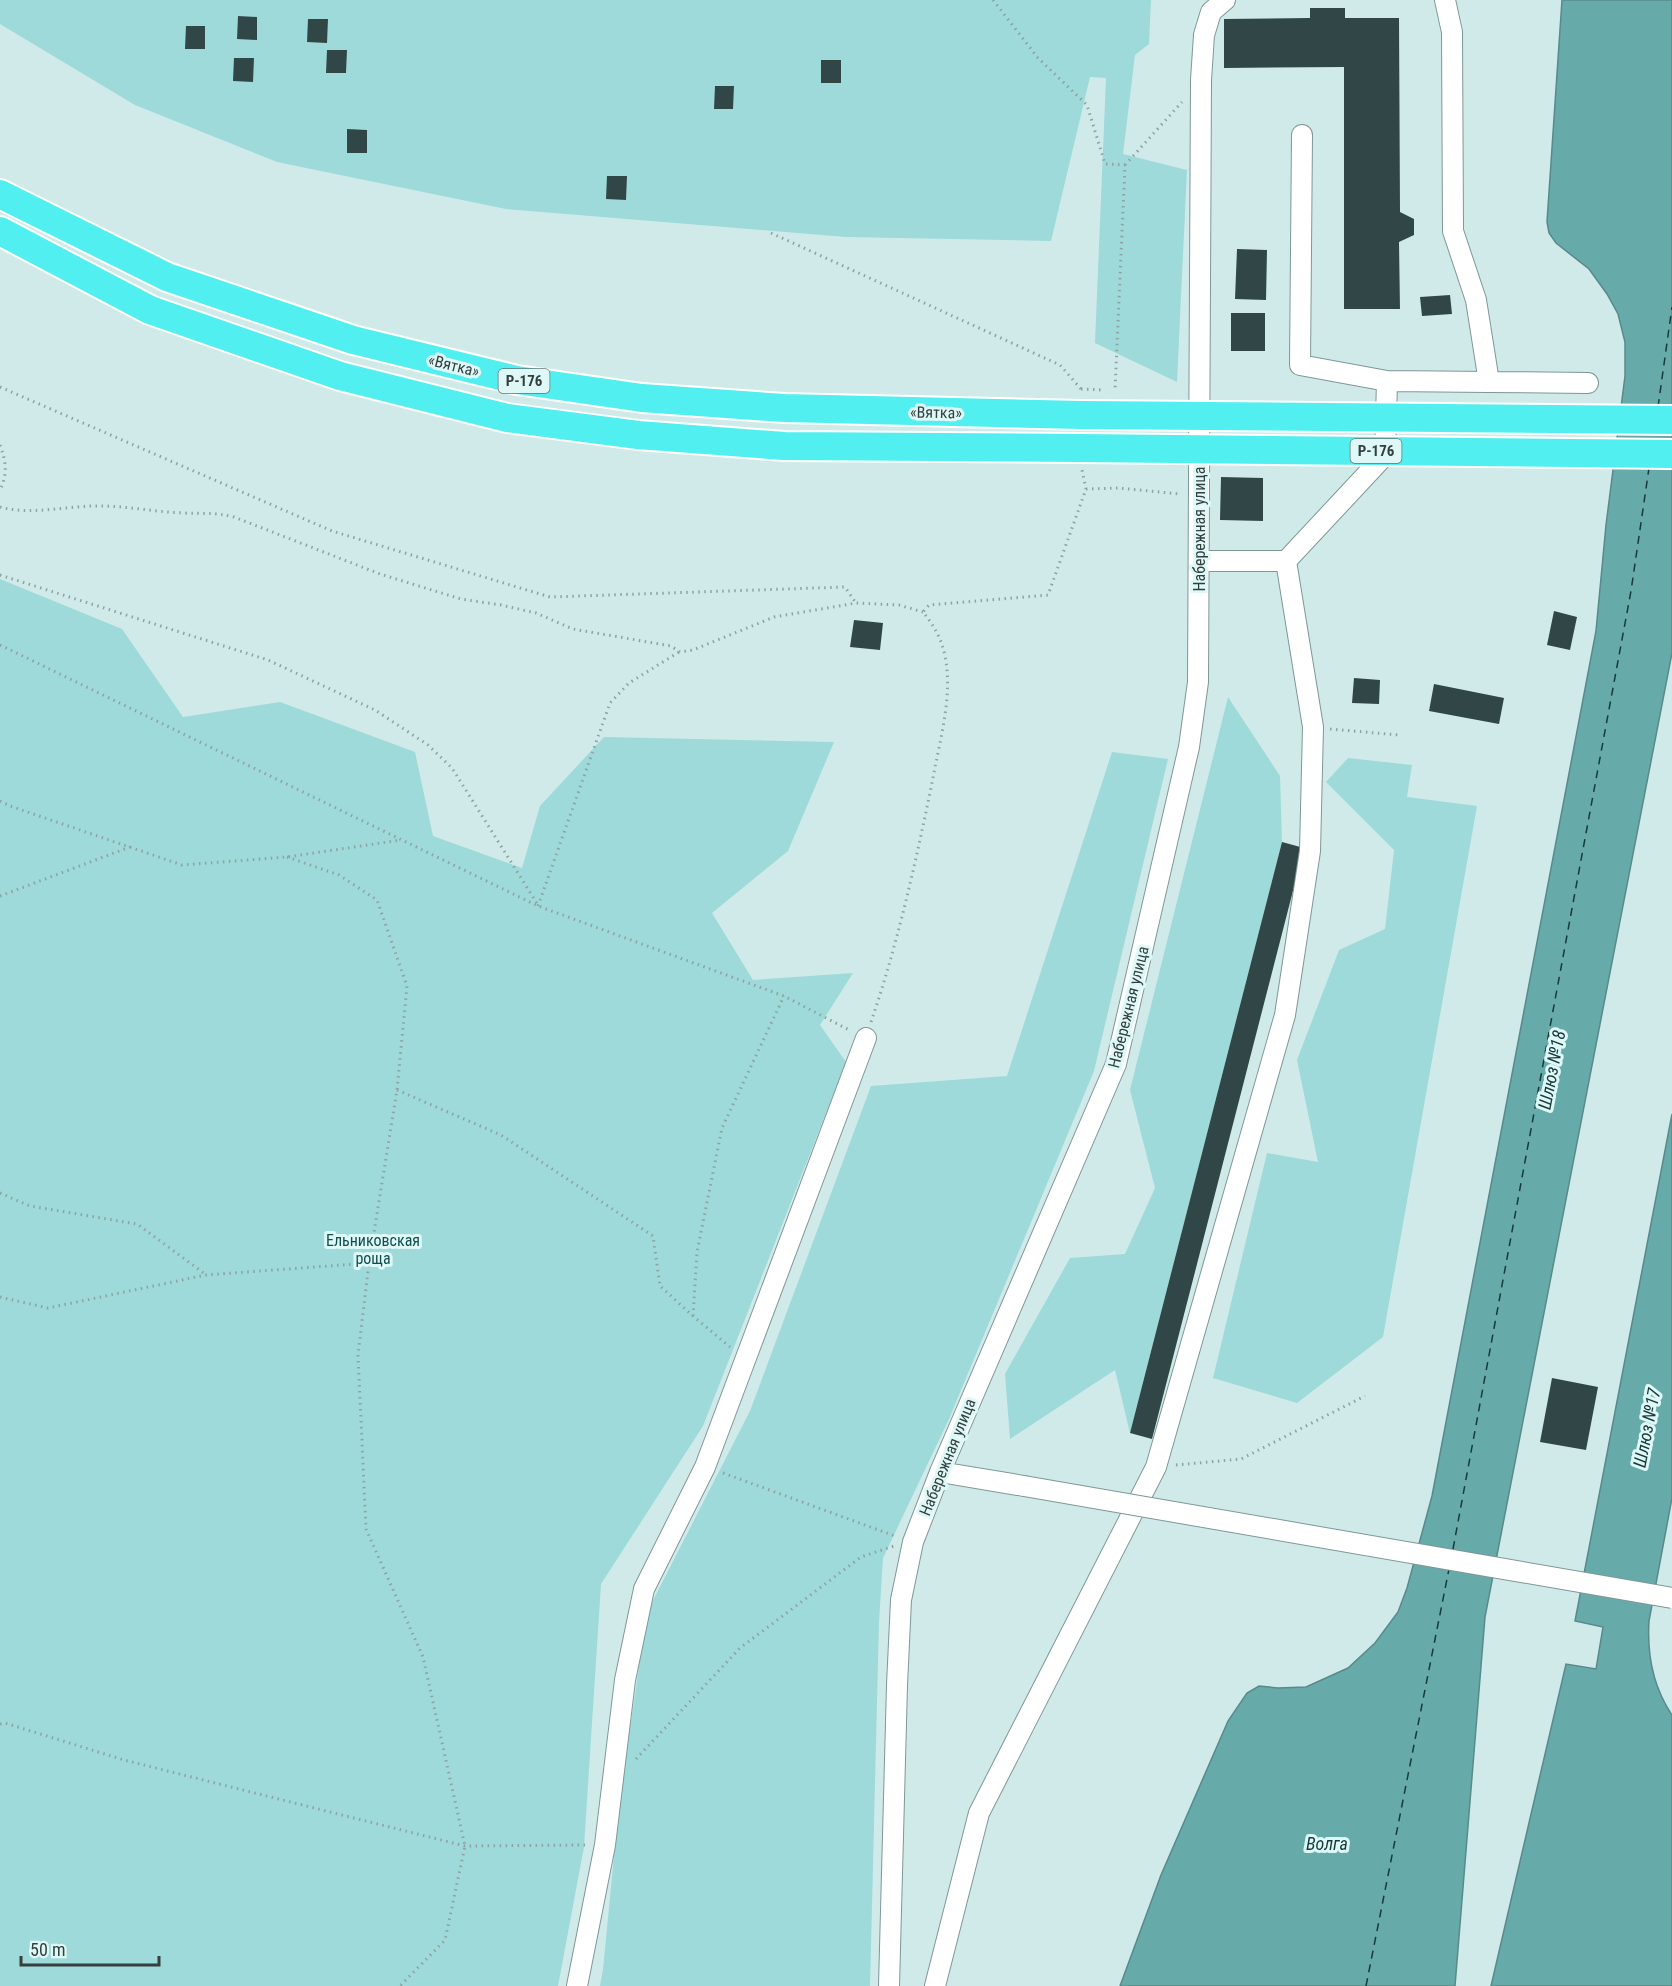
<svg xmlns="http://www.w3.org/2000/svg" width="1672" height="1986" font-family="'Roboto Condensed',sans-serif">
  <rect width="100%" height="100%" fill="#d0eaea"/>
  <!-- green -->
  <path fill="#9edad9" d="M 0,0 L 1151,0 L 1149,44 L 1135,55 L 1123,154 L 1187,170 L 1177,382 L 1095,343 L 1106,78 L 1090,77 L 1051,241 L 846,237 L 506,209 L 277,162 L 135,105 L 0,24 Z
    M 0,579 L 122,629 L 183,717 L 280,702 L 415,752 L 433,836 L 522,868 L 540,806 L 604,737 L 834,742 L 788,851 L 712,913 L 753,980 L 853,973 L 820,1025 L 846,1062 L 703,1426 L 601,1584 L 584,1847 L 558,1986 L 0,1986 Z
    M 1228,697 L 1280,776 L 1282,842 L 1130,1433 L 1115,1370 L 1010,1439 L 1005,1374 L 1070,1258 L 1125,1254 L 1155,1188 L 1130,1090 Z
    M 1112,752 L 1168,759 L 1094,1071 L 949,1419 L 883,1558 L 879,1622 L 870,1986 L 600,1986 L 603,1969 L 619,1805 L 647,1612 L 750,1411 L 871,1086 L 1007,1076 Z
    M 1348,758 L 1412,765 L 1407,797 L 1477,806 L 1383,1337 L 1297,1403 L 1213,1378 L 1267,1153 L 1318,1162 L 1297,1060 L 1339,950 L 1385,929 L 1394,850 L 1326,782 Z"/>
  <!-- water -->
  <path fill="#67aaaa" stroke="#588a8a" stroke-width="1.5" d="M 1562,0 L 1672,0 L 1672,653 L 1485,1617 L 1455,1986 L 1120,1986 L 1161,1875 L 1228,1721 L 1247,1693 L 1259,1686 L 1278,1688 L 1306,1687 L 1348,1668 L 1375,1643 L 1398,1612 L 1407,1588 L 1432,1496 L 1596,631 L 1606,525 L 1625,376 L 1625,342 L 1618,314 L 1607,294 L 1589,269 L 1556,243 L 1549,233 L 1547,222 Z
    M 1672,1114 L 1672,1498 L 1649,1621 C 1647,1654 1653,1687 1672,1715 L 1672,1986 L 1491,1986 L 1566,1664 L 1596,1669 L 1603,1627 L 1575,1621 Z"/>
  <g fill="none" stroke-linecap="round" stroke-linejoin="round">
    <!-- ferry -->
    <path stroke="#183a3a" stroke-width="1.5" stroke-dasharray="8 6" stroke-linecap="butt" d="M 1658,407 L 1672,307
      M 1453,1549 L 1631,591 L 1649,468
      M 1366,1986 L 1449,1569"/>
  </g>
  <!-- building -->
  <path fill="#314747" d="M 1310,8 L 1345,8 L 1345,18 L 1399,18 L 1400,212 L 1414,219 L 1414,235 L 1399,242 L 1400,309 L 1344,309 L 1344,67 L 1224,68 L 1224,19 L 1310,18 Z
    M 238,16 L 257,17 L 257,40 L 237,39 Z
    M 308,19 L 328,19 L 327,43 L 307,42 Z
    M 186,26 L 205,26 L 205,49 L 185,49 Z
    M 327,50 L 347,50 L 346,73 L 326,73 Z
    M 234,58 L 254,58 L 253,82 L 233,81 Z
    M 821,60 L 841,60 L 841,83 L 821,83 Z
    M 715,86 L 734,86 L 733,109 L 714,109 Z
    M 347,129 L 367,130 L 367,153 L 347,153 Z
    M 607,176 L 627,176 L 626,200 L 606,199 Z
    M 1237,249 L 1267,250 L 1266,300 L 1235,299 Z
    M 1450,295 L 1452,314 L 1422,316 L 1420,297 Z
    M 1231,313 L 1265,313 L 1265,351 L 1231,351 Z
    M 1221,477 L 1263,478 L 1263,521 L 1220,520 Z
    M 1554,611 L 1577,617 L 1570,650 L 1547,645 Z
    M 854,620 L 883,623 L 880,650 L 850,647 Z
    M 1354,678 L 1380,680 L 1379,704 L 1352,703 Z
    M 1434,684 L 1504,698 L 1499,724 L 1429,711 Z
    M 1282,842 L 1304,848 L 1152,1439 L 1130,1433 Z
    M 1552,1378 L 1598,1387 L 1586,1450 L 1540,1442 Z"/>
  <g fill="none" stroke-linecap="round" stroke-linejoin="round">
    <!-- minor casing -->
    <g stroke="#7f9797" stroke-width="22">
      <path id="minor" d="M 1445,0 L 1452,32 L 1453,231 L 1476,300 L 1489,382 L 1588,383
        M 1387,381 L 1489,382
        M 1199,561 L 1286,561
        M 940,1472 L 1024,1486
        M 577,1986 L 605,1845 L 625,1680 L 644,1589 L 705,1467 L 866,1038
        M 889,1986 L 897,1685 L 901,1600 L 913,1542 L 940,1472 L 1116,1064 L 1189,747 L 1198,682 L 1201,80 L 1204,35 L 1211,12 L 1225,0
        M 935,1986 L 979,1813 L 1156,1467 L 1285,1015 L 1310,851 L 1313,727 L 1286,561 L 1385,455 L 1387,381 L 1300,365 L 1302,135"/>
    </g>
    <!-- highway casing -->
    <g stroke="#fff" stroke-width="32">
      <path id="highway" d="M 0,194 L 167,277 L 353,340 L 517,380 L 642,398 L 784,408 L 1081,415
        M 0,231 L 150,310 L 340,376 L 507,418 L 638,435 L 784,446 L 1079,448"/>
    </g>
    <!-- path -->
    <path stroke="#8ea2a2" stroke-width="3" stroke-dasharray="1.5 4.5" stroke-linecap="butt" d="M 993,0 L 1038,58 L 1087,105 L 1105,164 L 1125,165 L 1115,390
      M 1125,165 L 1182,102
      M 771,233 L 1060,365 L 1081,389 L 1081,393
      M 0,387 L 332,531 L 550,597 L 845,587 L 856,603
      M 1081,389 L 1103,390
      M 0,445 C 6,461 8,474 0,490
      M 1086,489 L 1118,488 L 1180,494
      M 0,507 C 29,515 62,507 92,506 C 123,505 153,512 184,513 C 203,514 215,512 234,517 L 380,574 L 461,599 L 501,605 L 536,613 L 573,629 L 671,646 L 680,652 L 693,650 L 774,617 L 856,603 L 899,605 L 923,612
      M 0,575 L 268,660 L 375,710 L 428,745 L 452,768 L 538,905
      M 0,645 L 538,906 L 784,996 L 851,1031
      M 1330,729 L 1399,735
      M 0,801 L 10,806 L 182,865 L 287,857 L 401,840
      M 287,857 L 339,875 L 377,900 L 407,986 L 397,1090 L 369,1263 L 358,1355 L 366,1529 L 423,1657 L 465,1846 L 445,1940 L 400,1986
      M 0,896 L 130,847
      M 538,906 L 610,703 L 629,683 L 679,652
      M 871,1022 C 898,943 916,861 933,778 C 940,739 953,696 945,656 C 941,637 934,626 923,612 L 929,605 L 1048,595 L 1086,489 L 1082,470
      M 397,1090 L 501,1135 L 653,1236 L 660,1286 L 693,1316 L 730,1347
      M 0,1193 L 30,1206 L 137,1224 L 205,1274
      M 0,1297 L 48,1308 L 206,1275 L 369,1263
      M 693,1316 L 697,1252 L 722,1128 L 784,996
      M 1176,1465 L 1241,1459 L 1365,1396
      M 723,1473 L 895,1536
      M 0,1724 L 5,1723 L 124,1760 L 465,1846 L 585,1845
      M 636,1759 L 740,1648 L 861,1557 L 894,1546"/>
    <!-- minor -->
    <use href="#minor" stroke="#fff" stroke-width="20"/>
    <!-- highway -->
    <use href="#highway" stroke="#52eff0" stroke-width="28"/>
    <!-- minor-bridge casing -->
    <g stroke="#7f9797" stroke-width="22" stroke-linecap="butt">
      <path id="minor-bridge" d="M 1024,1486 L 1672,1598"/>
    </g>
    <!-- highway-bridge casing -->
    <g stroke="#fff" stroke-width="32" stroke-linecap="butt">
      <path id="highway-bridge" d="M 1081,415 L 1672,420
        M 1079,448 L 1672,454"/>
    </g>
    <!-- minor-bridge -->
    <use href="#minor-bridge" stroke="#fff" stroke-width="20"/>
    <!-- highway-bridge -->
    <use href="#highway-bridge" stroke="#52eff0" stroke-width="28"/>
  </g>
  <g text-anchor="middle" stroke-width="6" stroke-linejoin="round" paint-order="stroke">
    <!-- shield labels -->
    <g fill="#ddf8f7" stroke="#677676" stroke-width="1.5">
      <rect x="498.5" y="369" width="51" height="24" rx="4.5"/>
      <rect x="1350.5" y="439" width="51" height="24" rx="4.5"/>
    </g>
    <g font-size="15" font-weight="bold" fill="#343f3f">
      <text x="524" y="386">Р-176</text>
      <text x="1376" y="456">Р-176</text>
    </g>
    <!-- street labels -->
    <g font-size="16" fill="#343f3f" stroke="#ddf8f7">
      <text transform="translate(454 365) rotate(14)" y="6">«Вятка»</text>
      <text transform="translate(936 412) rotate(1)" y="6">«Вятка»</text>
      <text transform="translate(1199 529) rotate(-90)" y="6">Набережная улица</text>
      <text transform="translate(1128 1007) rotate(-76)" y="6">Набережная улица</text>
      <text transform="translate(947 1457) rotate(-68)" y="6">Набережная улица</text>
    </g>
    <!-- park labels -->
    <g font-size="16" fill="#124e4e" stroke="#ddf8f7">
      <text x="373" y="1246">Ельниковская<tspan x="373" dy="18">роща</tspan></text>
    </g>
    <!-- water labels -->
    <g font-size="18" font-style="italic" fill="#183a3a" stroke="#ddf8f7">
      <text transform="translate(1552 1070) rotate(-79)" y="6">Шлюз №18</text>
      <text transform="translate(1647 1428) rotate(-79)" y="6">Шлюз №17</text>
      <text x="1327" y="1850">Волга</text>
    </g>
  </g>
  <!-- scale -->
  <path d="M21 1956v9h138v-9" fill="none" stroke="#343f3f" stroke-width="3"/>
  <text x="30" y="1956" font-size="18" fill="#343f3f" stroke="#ddf8f7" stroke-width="4.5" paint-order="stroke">50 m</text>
</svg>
